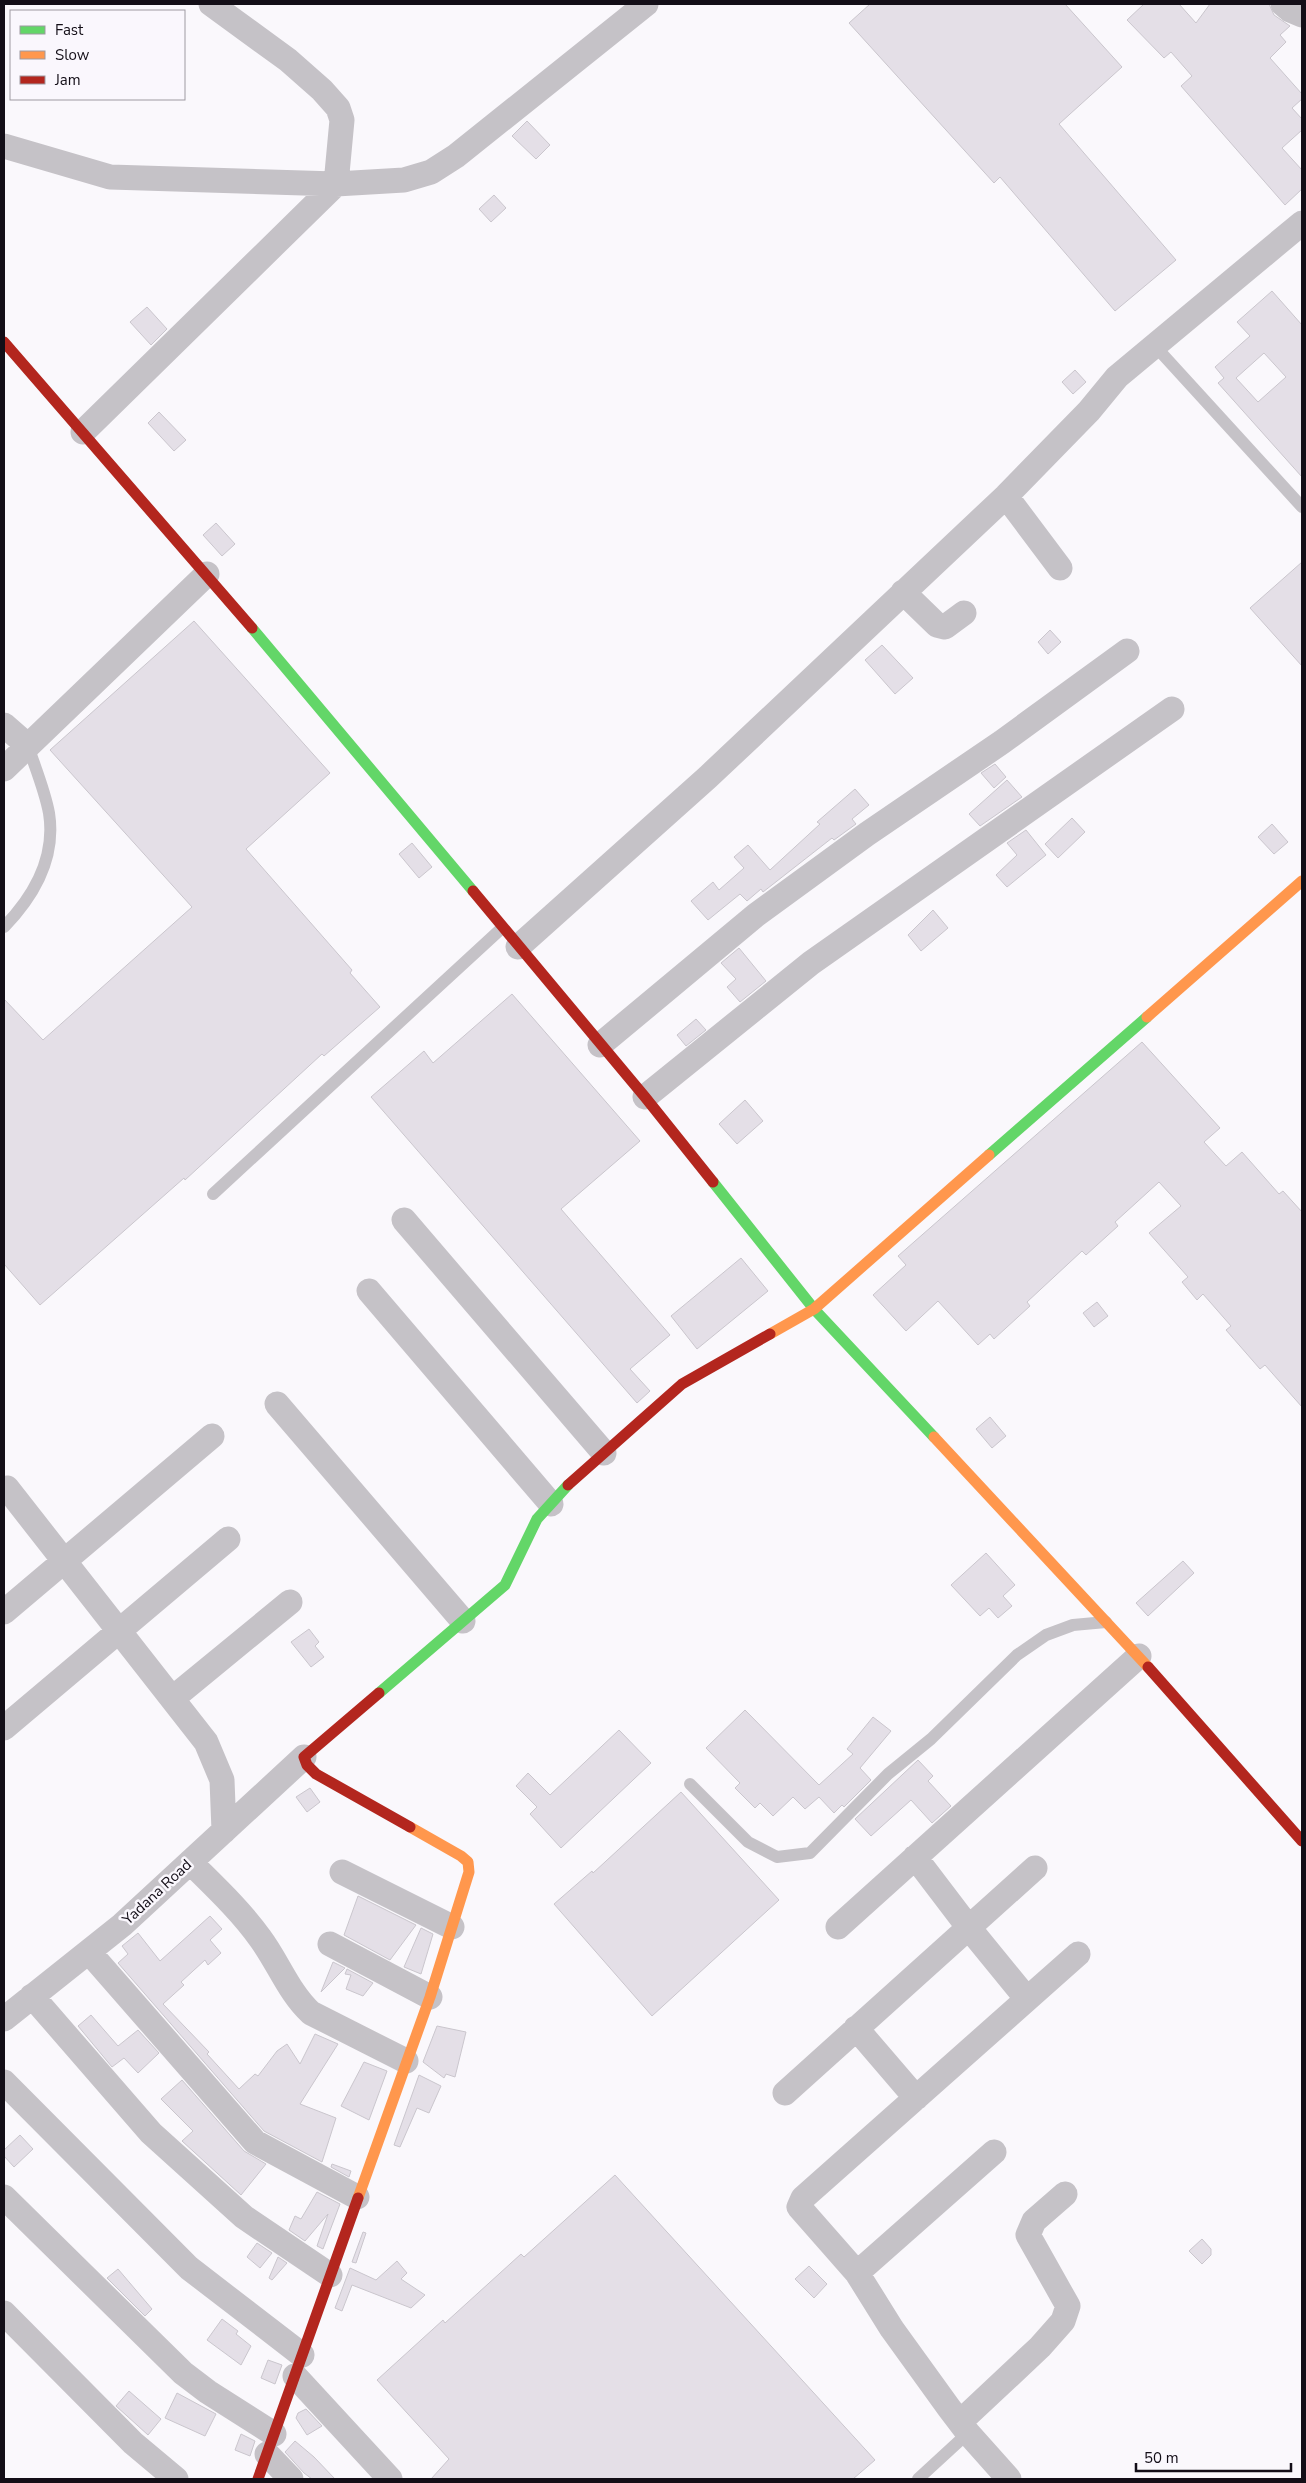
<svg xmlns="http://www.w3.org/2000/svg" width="1306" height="2483" font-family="'Nunito Sans',sans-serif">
  <rect width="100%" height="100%" fill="#faf8fc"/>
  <!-- building -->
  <path fill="#e4dfe7" stroke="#cac6cd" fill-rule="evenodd" d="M 870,4 L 1065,4 L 1122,67 L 1059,124 L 1176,260 L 1115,311 L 1000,177 L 994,183 L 849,23 Z
    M 1144,4 L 1179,4 L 1196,23 L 1210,4 L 1269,4 L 1274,15 L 1290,26 L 1280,35 L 1286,42 L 1270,58 L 1302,94 L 1302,99 L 1292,108 L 1302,119 L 1302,130 L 1282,148 L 1302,170 L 1302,189 L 1285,205 L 1181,86 L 1192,76 L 1171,52 L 1164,58 L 1127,20 Z
    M 527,121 L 550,145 L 536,159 L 512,136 Z
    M 494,195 L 506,208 L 491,222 L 479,209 Z
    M 1272,291 L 1302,325 L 1302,477 L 1218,383 L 1224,378 L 1215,367 L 1250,336 L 1237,322 ZM 1264,353 L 1286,377 L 1258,402 L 1236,378 Z
    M 147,307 L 167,329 L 151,345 L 130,322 Z
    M 1075,370 L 1086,382 L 1073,394 L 1062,382 Z
    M 159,412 L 186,440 L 174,451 L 148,423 Z
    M 216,523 L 235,544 L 222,556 L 203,535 Z
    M 1302,562 L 1302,666 L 1250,608 Z
    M 194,621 L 330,773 L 246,849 L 352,970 L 350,973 L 380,1007 L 324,1056 L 322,1054 L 185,1180 L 184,1178 L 40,1305 L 4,1264 L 4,999 L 43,1040 L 192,907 L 50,750 Z
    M 1050,630 L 1061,642 L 1048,654 L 1038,642 Z
    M 882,645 L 913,678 L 895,694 L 865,660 Z
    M 995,764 L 1006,777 L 994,788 L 981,773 Z
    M 1007,780 L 1022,797 L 980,826 L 969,814 Z
    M 855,789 L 869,805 L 852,819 L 856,824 L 834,840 L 832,838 L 763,892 L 761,889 L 747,901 L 740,894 L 708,920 L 691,901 L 713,882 L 719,890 L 744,868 L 734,857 L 748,845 L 770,870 L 820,824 L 817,822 Z
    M 1072,818 L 1085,832 L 1058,858 L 1045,844 Z
    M 1272,824 L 1288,842 L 1274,854 L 1258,837 Z
    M 1026,830 L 1046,855 L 1007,887 L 996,875 L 1017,855 L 1007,843 Z
    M 412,843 L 432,867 L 419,878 L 399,854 Z
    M 933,910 L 948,928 L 921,951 L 908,935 Z
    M 739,948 L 766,981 L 740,1002 L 727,987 L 736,979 L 721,963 Z
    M 512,994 L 640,1141 L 561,1209 L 670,1335 L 630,1369 L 650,1391 L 637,1403 L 371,1097 L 424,1051 L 433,1063 Z
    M 696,1019 L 706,1030 L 686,1046 L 677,1035 Z
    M 1142,1042 L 1220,1128 L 1204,1142 L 1226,1166 L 1242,1152 L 1279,1194 L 1283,1191 L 1302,1212 L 1302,1407 L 1265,1365 L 1260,1369 L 1226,1330 L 1231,1326 L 1203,1294 L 1197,1300 L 1182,1282 L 1188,1277 L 1149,1233 L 1181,1206 L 1159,1182 L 1115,1222 L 1118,1226 L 1086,1255 L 1082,1251 L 1027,1302 L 1030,1306 L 994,1339 L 990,1334 L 978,1345 L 938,1301 L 906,1331 L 873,1295 L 906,1265 L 898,1256 Z
    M 745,1100 L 763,1121 L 737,1144 L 719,1124 Z
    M 741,1258 L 768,1291 L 697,1349 L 671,1316 Z
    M 1097,1302 L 1108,1316 L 1094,1327 L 1083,1313 Z
    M 990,1417 L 1006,1436 L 992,1448 L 976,1429 Z
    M 986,1553 L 1015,1585 L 1003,1596 L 1012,1606 L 998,1618 L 989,1608 L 980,1616 L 951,1585 Z
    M 1183,1561 L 1194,1573 L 1148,1616 L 1136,1603 Z
    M 309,1629 L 319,1642 L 315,1646 L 324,1657 L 311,1667 L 291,1642 Z
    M 745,1710 L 819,1785 L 853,1754 L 847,1749 L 873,1717 L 891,1731 L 860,1768 L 871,1780 L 844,1807 L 842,1805 L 834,1813 L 819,1797 L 805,1809 L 793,1797 L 773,1816 L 760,1803 L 755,1808 L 735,1788 L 740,1783 L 706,1748 Z
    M 619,1730 L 651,1763 L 561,1848 L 530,1814 L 537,1807 L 516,1786 L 528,1773 L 550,1795 Z
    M 918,1760 L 933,1776 L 928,1781 L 951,1806 L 932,1823 L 911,1800 L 871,1836 L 855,1819 Z
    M 310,1788 L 320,1802 L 307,1812 L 296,1797 Z
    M 681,1792 L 779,1900 L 652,2016 L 554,1904 L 592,1871 L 593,1873 Z
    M 358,1896 L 416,1925 L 390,1960 L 344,1935 Z
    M 210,1916 L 222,1929 L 210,1940 L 221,1953 L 208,1965 L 205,1960 L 181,1982 L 184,1985 L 163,2004 L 209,2052 L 207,2054 L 239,2089 L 255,2074 L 258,2076 L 277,2051 L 287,2044 L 300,2064 L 315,2034 L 338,2044 L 300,2104 L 336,2118 L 322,2162 L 264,2131 L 118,1963 L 128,1954 L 122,1946 L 138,1933 L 160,1961 Z
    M 421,1928 L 433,1934 L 421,1974 L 404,1967 Z
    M 333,1962 L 345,1968 L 321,1992 Z
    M 347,1969 L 373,1983 L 363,1996 L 346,1989 L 351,1975 L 345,1974 Z
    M 91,2015 L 118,2046 L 138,2030 L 159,2053 L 138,2073 L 124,2058 L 112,2067 L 78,2026 Z
    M 437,2026 L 466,2032 L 455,2077 L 446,2074 L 444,2078 L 423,2062 Z
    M 364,2062 L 387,2071 L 369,2120 L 341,2106 Z
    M 419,2075 L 441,2086 L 429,2113 L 417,2108 L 400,2147 L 394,2145 Z
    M 182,2080 L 244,2151 L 266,2164 L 241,2195 L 182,2141 L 193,2131 L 161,2099 Z
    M 20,2135 L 33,2149 L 14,2167 L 4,2156 L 4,2150 Z
    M 332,2164 L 351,2171 L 349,2177 L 331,2167 Z
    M 615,2175 L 875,2460 L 853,2479 L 431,2479 L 449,2459 L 377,2380 L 443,2320 L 445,2323 L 521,2254 L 524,2257 Z
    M 317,2192 L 340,2204 L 323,2249 L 317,2246 L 328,2214 L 305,2241 L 289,2230 L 295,2216 L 301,2219 Z
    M 363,2232 L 366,2233 L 356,2263 L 352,2262 Z
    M 1202,2239 L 1211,2249 L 1211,2255 L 1202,2264 L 1189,2251 Z
    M 257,2243 L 272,2253 L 260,2268 L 247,2257 Z
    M 278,2257 L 287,2263 L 272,2280 L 269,2278 Z
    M 397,2261 L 407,2273 L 401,2279 L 425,2295 L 411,2308 L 352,2285 L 342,2311 L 335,2308 L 350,2268 L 376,2280 Z
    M 809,2266 L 827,2284 L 814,2298 L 795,2279 Z
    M 118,2269 L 152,2309 L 145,2316 L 107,2278 Z
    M 222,2319 L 238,2331 L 236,2334 L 251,2346 L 241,2365 L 207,2340 Z
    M 268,2360 L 282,2365 L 275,2384 L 261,2378 Z
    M 129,2391 L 161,2419 L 148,2435 L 116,2406 Z
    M 177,2393 L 216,2414 L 205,2436 L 165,2418 Z
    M 306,2409 L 322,2426 L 307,2435 L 296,2418 L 298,2413 Z
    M 241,2434 L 255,2441 L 250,2456 L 235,2450 Z
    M 295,2441 L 314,2457 L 335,2479 L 312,2479 L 304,2473 L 285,2452 Z"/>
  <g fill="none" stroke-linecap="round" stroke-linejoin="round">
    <!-- lane -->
    <path stroke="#c5c2c7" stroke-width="12" d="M 1155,346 L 1302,507
      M 4,927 C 34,896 56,857 49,813 C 45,791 35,767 28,746
      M 213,1194 L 502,928
      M 690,1784 L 748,1842 L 777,1857 L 810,1853 L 888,1774 L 931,1739 L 1017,1655 L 1046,1635 L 1073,1625 L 1106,1622
      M 918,2479 L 968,2433"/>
    <!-- street -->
    <path stroke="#c5c2c7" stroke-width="25" d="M 1283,4 L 1290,10 L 1302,15
      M 4,146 L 110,177 L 336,184 L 404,180 L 431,172 L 456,156 L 646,4
      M 83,432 L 336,184 L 342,120 L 338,108 L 322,90 L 288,60 L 211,4
      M 1006,496 L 1060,568
      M 903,592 L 937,625 L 945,627 L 964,613
      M 4,725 L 28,746
      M 4,769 L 207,574
      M 518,947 L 708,777 L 1006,496 L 1089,411 L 1117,377 L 1302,223
      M 600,1045 L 756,915 L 867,834 L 1002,742 L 1127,651
      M 645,1097 L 811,963 L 1172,709
      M 404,1220 L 604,1453
      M 369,1291 L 551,1504
      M 277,1404 L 463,1621
      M 7,1488 L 206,1742 L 222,1780 L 224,1831
      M 4,1612 L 212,1436
      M 173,1698 L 290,1602
      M 4,1728 L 228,1539
      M 915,1857 L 969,1928 L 1027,1999
      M 190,1862 C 214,1886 240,1910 260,1938 C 278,1962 289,1993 311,2013 L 406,2061
      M 342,1872 L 452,1927
      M 838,1927 L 1139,1656
      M 330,1944 L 430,1997
      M 89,1952 L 255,2142 L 357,2197
      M 32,1996 L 151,2133 L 244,2217 L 330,2275
      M 4,2019 L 122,1925 L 304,1757
      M 856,2028 L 916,2098
      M 4,2082 L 189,2268 L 302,2355
      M 785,2093 L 1035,1868
      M 4,2197 L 183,2373 L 208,2392 L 274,2434
      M 857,2273 L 994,2152
      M 4,2313 L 133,2443 L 176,2479
      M 295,2376 L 390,2479
      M 960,2422 L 1040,2347 L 1063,2321 L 1068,2306 L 1028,2235 L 1034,2221 L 1065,2194
      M 267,2454 L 291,2479
      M 1009,2479 L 968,2433 L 949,2408 L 892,2329 L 857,2273 L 799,2207 L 803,2198 L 1078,1954"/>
    <!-- fast -->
    <path stroke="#63d668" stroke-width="11" d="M 252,628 L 473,891
      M 989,1155 L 1147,1017
      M 713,1182 L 814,1309 L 934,1437
      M 379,1693 L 505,1585 L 537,1519 L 568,1485"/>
    <!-- slow -->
    <path stroke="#ff974d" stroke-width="11" d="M 1147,1017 L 1302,881
      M 770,1334 L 814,1309 L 989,1155
      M 934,1437 L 1148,1667
      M 358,2198 L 430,1997 L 469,1872 L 468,1862 L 461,1856 L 410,1827"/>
    <!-- jam -->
    <path stroke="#b3261e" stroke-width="11" d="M 4,342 L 252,628
      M 473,891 L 645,1097 L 713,1182
      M 568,1485 L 682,1384 L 770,1334
      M 1148,1667 L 1302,1841
      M 379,1693 L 304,1757 L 307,1765 L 316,1774 L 410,1827
      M 258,2479 L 358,2198"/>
  </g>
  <g text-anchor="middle" stroke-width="5" stroke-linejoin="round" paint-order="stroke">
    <!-- street labels -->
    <g font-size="15" fill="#130e17" stroke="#faf7fd">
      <text transform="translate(157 1892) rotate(-43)" y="5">Yadana Road</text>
    </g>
  </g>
  <!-- border -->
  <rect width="1306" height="2483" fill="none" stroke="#130e17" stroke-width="10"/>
  <!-- legend -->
  <rect x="10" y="10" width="175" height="90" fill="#faf7fd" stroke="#9e9aa1"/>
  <rect x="20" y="26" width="25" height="8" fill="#63d668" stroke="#9e9aa1"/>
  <text x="55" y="35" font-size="15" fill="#130e17">Fast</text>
  <rect x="20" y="51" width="25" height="8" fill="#ff974d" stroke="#9e9aa1"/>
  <text x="55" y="60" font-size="15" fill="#130e17">Slow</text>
  <rect x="20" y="76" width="25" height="8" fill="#b3261e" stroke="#9e9aa1"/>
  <text x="55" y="85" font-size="15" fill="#130e17">Jam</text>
  <!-- scale -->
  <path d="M1136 2463v8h155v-8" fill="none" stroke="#130e17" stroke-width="2.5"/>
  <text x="1144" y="2463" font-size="15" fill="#130e17" stroke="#faf7fd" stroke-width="4" paint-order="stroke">50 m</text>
</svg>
